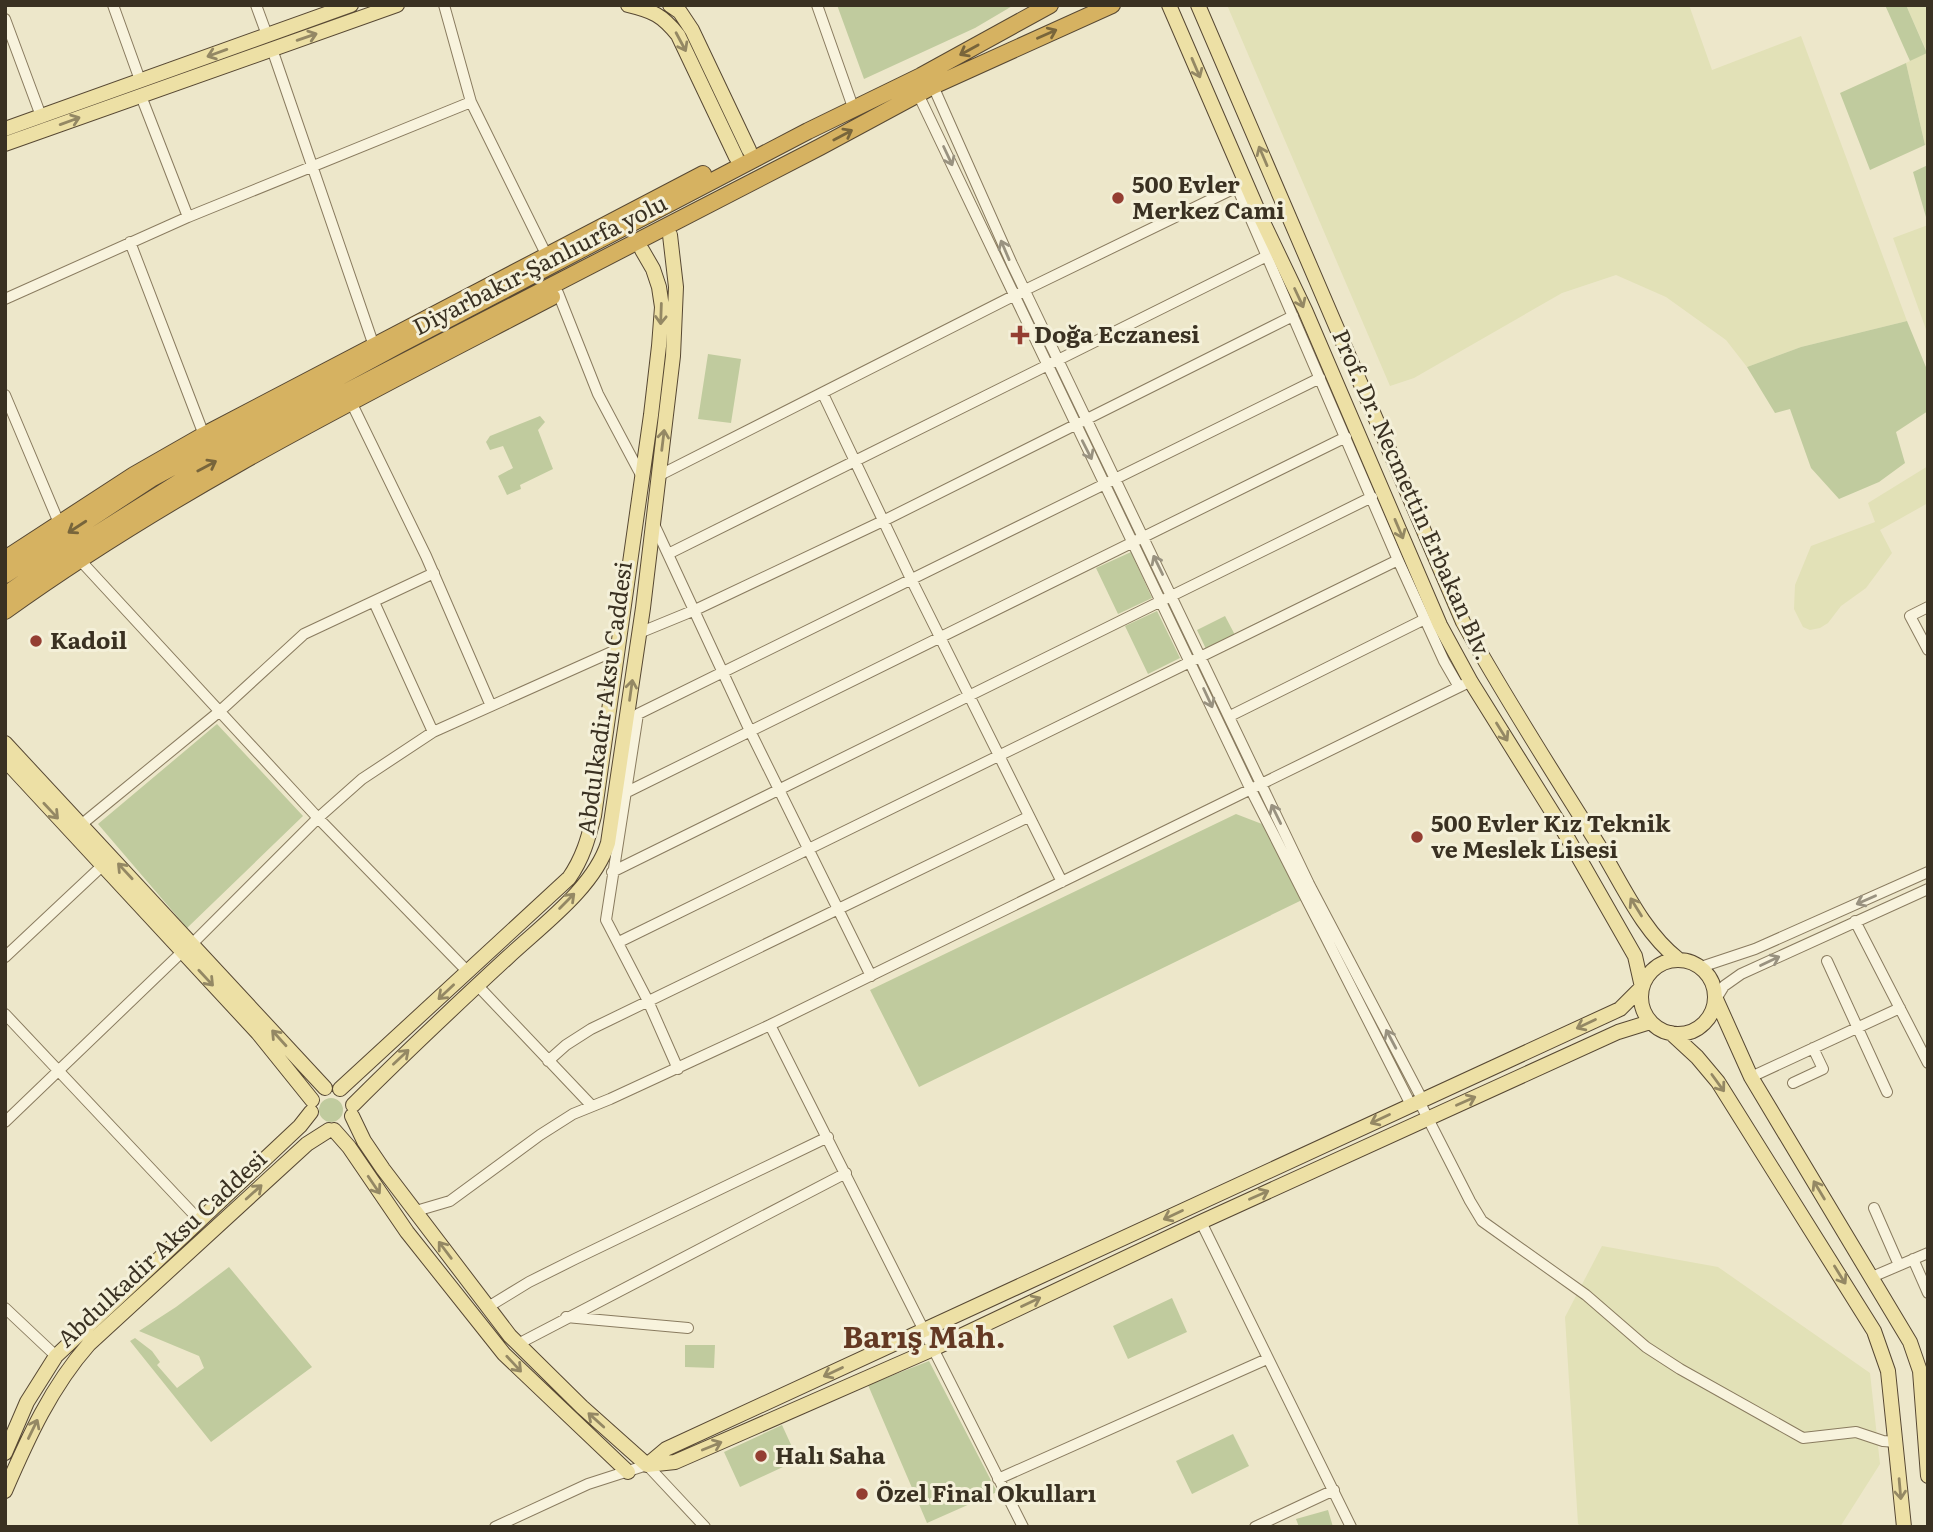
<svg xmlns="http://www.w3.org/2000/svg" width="1933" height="1532" font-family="Literata,serif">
  <rect width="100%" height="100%" fill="#ede7ca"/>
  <!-- farmland -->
  <path fill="#e2e1b7" d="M 1227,5 L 1689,5 L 1712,70 L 1801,36 L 1907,321 L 1801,347 L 1747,367 L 1726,340 L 1666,297 L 1616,275 L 1562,293 L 1414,378 L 1390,386 Z
    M 1906,5 L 1928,5 L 1928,144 L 1925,145 L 1906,63 L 1927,52 Z
    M 1928,225 L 1928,335 L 1893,238 Z
    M 1928,466 L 1928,503 L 1880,530 L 1892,553 L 1866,588 L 1841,606 L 1828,623 L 1820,628 L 1810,630 L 1803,627 L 1794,609 L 1795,585 L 1811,546 L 1875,522 L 1868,503 Z
    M 1602,1246 L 1718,1267 L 1870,1373 L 1880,1464 L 1840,1527 L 1583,1527 L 1578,1524 L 1565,1317 Z"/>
  <!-- green -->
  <path fill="#c0cb9e" d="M 837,5 L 1014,5 L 975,28 L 864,79 Z
    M 1885,5 L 1906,5 L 1927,53 L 1910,61 Z
    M 1906,63 L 1925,145 L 1870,170 L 1840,93 Z
    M 1928,165 L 1928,224 L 1913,172 Z
    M 1907,321 L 1928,372 L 1928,411 L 1896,432 L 1905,463 L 1879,482 L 1839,499 L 1811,468 L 1790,409 L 1775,413 L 1747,367 L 1801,347 Z
    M 708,354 L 741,359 L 731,423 L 698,419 Z
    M 540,416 L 545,422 L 538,430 L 553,469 L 520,485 L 521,489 L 507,495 L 498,476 L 513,468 L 503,446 L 490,450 L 486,442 L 490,436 Z
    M 1131,552 L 1152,598 L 1118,614 L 1096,568 Z
    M 1157,611 L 1180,658 L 1148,674 L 1125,626 Z
    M 1225,616 L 1235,635 L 1206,649 L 1197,630 Z
    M 217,724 L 303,816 L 187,928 L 98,824 Z
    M 1236,814 L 1262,824 L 1302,900 L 919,1087 L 870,990 Z
    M319 1110a12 12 0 1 1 24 0a12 12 0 1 1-24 0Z
    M 229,1267 L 312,1367 L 211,1442 L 130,1341 L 135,1338 L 152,1351 L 160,1362 L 157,1365 L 177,1388 L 204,1368 L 199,1356 L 139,1331 L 176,1307 Z
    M 1172,1298 L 1187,1332 L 1128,1359 L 1113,1326 Z
    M 685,1345 L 715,1345 L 714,1368 L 685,1367 Z
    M 929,1361 L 997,1492 L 927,1523 L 868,1385 Z
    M 782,1425 L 798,1460 L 740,1487 L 724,1452 Z
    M 1233,1434 L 1249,1466 L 1192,1494 L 1176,1461 Z
    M 1328,1510 L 1333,1527 L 1299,1527 L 1296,1519 Z"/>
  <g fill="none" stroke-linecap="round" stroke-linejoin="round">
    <!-- minor casing -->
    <g stroke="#897b5f" stroke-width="12">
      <path id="minor" d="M 113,5 L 140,80
        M 256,5 L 267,35
        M 444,5 L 471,102 L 546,254
        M 817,5 L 854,110
        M 5,19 L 41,116
        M 272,49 L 374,346
        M 933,86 L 1012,264 L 1309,884 L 1422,1099
        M 918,94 L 1250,788 L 1411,1105
        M 141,96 L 188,217
        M 130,242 L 204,435
        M 558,293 L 598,394 L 641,475
        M 5,299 L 188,217 L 471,102
        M 823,394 L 911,579 L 1062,882
        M 5,395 L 59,523
        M 351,402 L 426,556 L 491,706
        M 658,476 L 1025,290 L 1237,187 L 1398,560 L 1444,661 L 1459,687
        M 653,522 L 750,731 L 871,976
        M 668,554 L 1267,256
        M 79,559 L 318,818 L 362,779 L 433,732 L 616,650
        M 374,602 L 433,732
        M 1928,607 L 1910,616 L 1928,650
        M 639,633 L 695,610 L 883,521 L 1293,316
        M 1230,716 L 1425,619
        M 623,792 L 627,792 L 1346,437
        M 82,824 L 220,711 L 304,634 L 434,573
        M 612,872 L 1372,497
        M 1855,921 L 1928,1063
        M 619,942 L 1398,560
        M 192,944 L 318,818 L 468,972
        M 5,957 L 102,866
        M 1827,961 L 1887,1092
        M 1701,967 L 1755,949 L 1928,872
        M 478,986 L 591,1105
        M 1716,999 L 1724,986 L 1741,974 L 1928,889
        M 5,1014 L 200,1221
        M 770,1025 L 1023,1527
        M 548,1061 L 566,1045 L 591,1029 L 1028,817
        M 678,1069 L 648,1001 L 606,920 L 638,714 L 1320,378
        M 1751,1077 L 1900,1008
        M 1793,1083 L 1823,1069 L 1813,1048
        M 1419,1101 L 1470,1201 L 1482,1221 L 1586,1295 L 1646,1347 L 1680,1369 L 1803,1438 L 1856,1432 L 1883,1441 L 1896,1442
        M 5,1122 L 182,952
        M 1874,1208 L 1899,1265
        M 416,1211 L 450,1201 L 540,1135 L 573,1114 L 610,1099 L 770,1025 L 1465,684
        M 1201,1222 L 1351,1527
        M 1913,1259 L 1928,1293
        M 1872,1277 L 1928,1253
        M 488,1307 L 529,1282 L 575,1259 L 828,1137
        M 5,1308 L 56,1356
        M 566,1317 L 688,1328
        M 518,1344 L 846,1173
        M 998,1479 L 1267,1359
        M 495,1527 L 588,1484 L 647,1465 L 705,1527
        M 1255,1527 L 1334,1490"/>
    </g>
    <!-- major casing -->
    <g stroke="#574833" stroke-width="16">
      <path id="major" d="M 628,5 C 653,11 662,15 678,35 L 736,157
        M 670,5 L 680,12 L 692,30 L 749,150
        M 1198,5 L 1463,622 C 1505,698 1553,772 1599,846 C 1622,884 1643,932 1678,959
        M 5,129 L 351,5
        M 5,144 L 397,5
        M 5,743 L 325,1088
        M 5,760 L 258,1033 L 312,1100
        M1641 997a37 37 0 1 1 74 0a37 37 0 1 1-74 0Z
        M 1716,999 L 1751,1077 L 1910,1342 L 1920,1371 L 1928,1476
        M 1671,1033 L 1697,1057 L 1718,1082 L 1874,1331 L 1888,1371 L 1904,1527
        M 340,1089 L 569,878 C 583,858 588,839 594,816 L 651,415 L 659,346 L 662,307 L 659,287 L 653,269 L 642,250
        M 353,1105 C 403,1055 455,1006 507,958 C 541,926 594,888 608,843 L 643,608 L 673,356 L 676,287 L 670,235
        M 352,1116 L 364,1141 L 383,1169 L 510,1336 L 582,1407 L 647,1465 L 675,1462 L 933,1349 L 1201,1222 L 1618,1032 L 1650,1022
        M 334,1130 L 349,1147 L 407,1232 L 504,1354 L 628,1472
        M 5,1453 L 27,1402 L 56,1356 L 300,1126 L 311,1112
        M 647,1465 L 666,1449 L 1620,1009 L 1642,987 L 1635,956 L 1559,823 L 1471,682 L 1440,625 L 1305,310 L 1262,220 L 1169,5
        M 5,1491 C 28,1438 51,1387 89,1344 L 307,1144 L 329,1130"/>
    </g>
    <!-- highway casing -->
    <g stroke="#574833" stroke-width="18">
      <path id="highway" d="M 5,559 L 134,475 L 204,435 L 703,174
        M 5,575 L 151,479 L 399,345 L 808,131 L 921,76 L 1050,5
        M 5,595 L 52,562 L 195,472 L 303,414 L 820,147 L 933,86 L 1112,5
        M 5,611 C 176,488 366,394 552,297"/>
    </g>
    <!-- minor -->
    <use href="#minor" stroke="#f8f3dd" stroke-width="10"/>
    <!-- major -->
    <use href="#major" stroke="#ede0a5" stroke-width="14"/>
    <!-- highway -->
    <use href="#highway" stroke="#d6b261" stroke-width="16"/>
  </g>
  <!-- one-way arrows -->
  <defs><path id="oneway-shaft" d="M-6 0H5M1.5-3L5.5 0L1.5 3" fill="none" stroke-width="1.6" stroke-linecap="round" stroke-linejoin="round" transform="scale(1.75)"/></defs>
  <g stroke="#78653b">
    <use href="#oneway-shaft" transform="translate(1047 34) rotate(-24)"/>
    <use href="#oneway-shaft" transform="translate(969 50) rotate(151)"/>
    <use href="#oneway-shaft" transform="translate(843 135) rotate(-28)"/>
    <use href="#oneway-shaft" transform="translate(207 466) rotate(-28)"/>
    <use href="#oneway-shaft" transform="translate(77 527) rotate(147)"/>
  </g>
  <g stroke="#948864">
    <use href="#oneway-shaft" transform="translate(307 37) rotate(-19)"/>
    <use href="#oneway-shaft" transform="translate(681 42) rotate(62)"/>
    <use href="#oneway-shaft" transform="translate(217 53) rotate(160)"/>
    <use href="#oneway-shaft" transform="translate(1196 68) rotate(67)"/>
    <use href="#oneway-shaft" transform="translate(70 121) rotate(-20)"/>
    <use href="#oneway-shaft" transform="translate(1263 156) rotate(-113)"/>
    <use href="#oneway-shaft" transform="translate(1299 298) rotate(65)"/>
    <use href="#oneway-shaft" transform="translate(661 314) rotate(92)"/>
    <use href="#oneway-shaft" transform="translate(663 440) rotate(-83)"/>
    <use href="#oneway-shaft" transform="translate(1399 529) rotate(67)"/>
    <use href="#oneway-shaft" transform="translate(631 690) rotate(-82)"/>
    <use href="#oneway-shaft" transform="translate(1502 732) rotate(58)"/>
    <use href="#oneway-shaft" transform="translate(51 811) rotate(47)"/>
    <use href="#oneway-shaft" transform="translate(125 871) rotate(-133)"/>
    <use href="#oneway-shaft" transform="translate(567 901) rotate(-45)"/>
    <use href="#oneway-shaft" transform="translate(1636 907) rotate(-122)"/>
    <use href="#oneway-shaft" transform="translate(206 978) rotate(47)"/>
    <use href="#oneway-shaft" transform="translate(446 992) rotate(137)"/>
    <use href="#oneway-shaft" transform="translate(1586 1024) rotate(155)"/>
    <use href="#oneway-shaft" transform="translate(279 1038) rotate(-132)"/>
    <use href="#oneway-shaft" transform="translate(401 1057) rotate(-43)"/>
    <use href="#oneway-shaft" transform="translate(1718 1083) rotate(54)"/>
    <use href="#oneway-shaft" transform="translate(1466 1101) rotate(-24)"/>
    <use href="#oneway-shaft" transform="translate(1380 1119) rotate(155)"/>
    <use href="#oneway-shaft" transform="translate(374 1185) rotate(56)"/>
    <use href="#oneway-shaft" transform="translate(1819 1190) rotate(-121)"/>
    <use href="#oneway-shaft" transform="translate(254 1192) rotate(-42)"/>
    <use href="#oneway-shaft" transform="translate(1259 1195) rotate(-24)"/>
    <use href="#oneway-shaft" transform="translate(1173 1215) rotate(155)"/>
    <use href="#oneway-shaft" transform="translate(445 1250) rotate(-127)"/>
    <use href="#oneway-shaft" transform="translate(1840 1275) rotate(58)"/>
    <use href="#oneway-shaft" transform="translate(1031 1302) rotate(-25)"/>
    <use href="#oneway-shaft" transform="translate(514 1364) rotate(47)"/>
    <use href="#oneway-shaft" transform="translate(833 1372) rotate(155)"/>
    <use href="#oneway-shaft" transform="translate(596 1420) rotate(-138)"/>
    <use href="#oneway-shaft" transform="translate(33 1429) rotate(-64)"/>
    <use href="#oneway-shaft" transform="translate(712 1446) rotate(-22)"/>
    <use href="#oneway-shaft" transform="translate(1900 1489) rotate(85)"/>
  </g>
  <g stroke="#999280">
    <use href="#oneway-shaft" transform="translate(948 156) rotate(65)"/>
    <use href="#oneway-shaft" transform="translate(1005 250) rotate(-113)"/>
    <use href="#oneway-shaft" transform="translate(1087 450) rotate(63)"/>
    <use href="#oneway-shaft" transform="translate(1158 565) rotate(-116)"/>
    <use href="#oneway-shaft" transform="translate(1208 698) rotate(65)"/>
    <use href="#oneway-shaft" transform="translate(1276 814) rotate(-116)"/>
    <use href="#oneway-shaft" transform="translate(1866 900) rotate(156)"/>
    <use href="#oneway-shaft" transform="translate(1770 961) rotate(-25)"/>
    <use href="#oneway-shaft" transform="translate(1391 1039) rotate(-118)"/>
  </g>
  <!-- markers -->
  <g fill="#943e32" stroke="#f4f0d9" stroke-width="2.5">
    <circle cx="1118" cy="198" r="7"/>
    <path d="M1016.5 324.5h7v7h7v7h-7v7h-7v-7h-7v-7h7z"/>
    <circle cx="36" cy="641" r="7"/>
    <circle cx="1417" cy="837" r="7"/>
    <circle cx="761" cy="1456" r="7"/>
    <circle cx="862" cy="1494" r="7"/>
  </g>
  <g text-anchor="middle" stroke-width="6" stroke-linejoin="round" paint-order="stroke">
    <!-- poi labels -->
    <g font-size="23" font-weight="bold" fill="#3a3122" stroke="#f4f0d9" text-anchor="start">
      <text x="1132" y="193">500 Evler<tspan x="1132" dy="26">Merkez Cami</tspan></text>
      <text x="1034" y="343">Doğa Eczanesi</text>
      <text x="50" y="649">Kadoil</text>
      <text x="1431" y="832">500 Evler Kız Teknik<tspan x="1431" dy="26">ve Meslek Lisesi</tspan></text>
      <text x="775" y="1464">Halı Saha</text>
      <text x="876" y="1502">Özel Final Okulları</text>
    </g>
    <!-- street labels -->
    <g font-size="23" fill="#3a3122" stroke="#f4f0d9">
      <text transform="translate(540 265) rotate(-27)" y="8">Diyarbakır-Şanlıurfa yolu</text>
      <text transform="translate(1412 495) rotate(66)" y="8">Prof. Dr. Necmettin Erbakan Blv.</text>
      <text transform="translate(605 698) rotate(-82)" y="8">Abdulkadir Aksu Caddesi</text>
      <text transform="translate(162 1249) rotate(-43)" y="8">Abdulkadir Aksu Caddesi</text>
    </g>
    <!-- district labels -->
    <g font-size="30" font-weight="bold" fill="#643923" stroke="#f4f0d9">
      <text x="924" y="1348">Barış Mah.</text>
    </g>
  </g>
  <!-- border -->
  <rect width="1933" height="1532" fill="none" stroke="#3a3122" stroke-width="14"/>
</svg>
